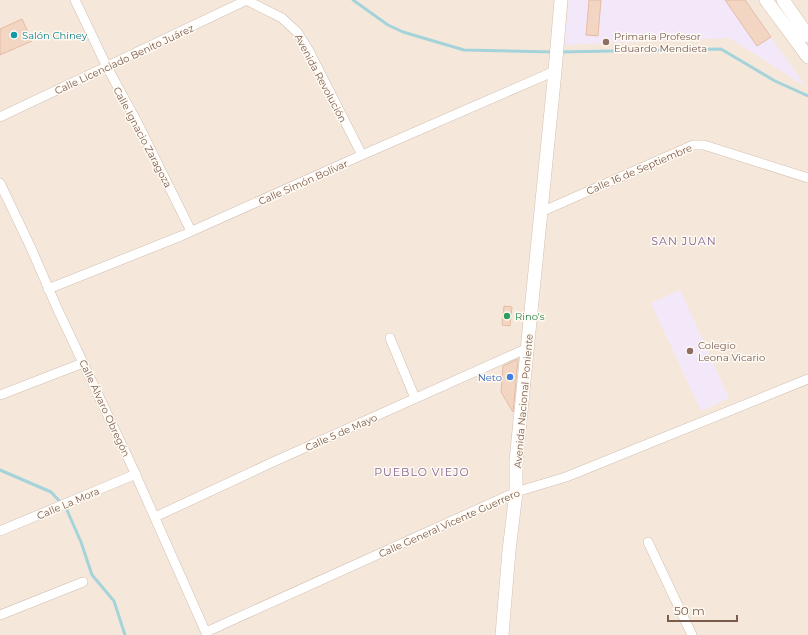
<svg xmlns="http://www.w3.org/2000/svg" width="808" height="635" font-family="Montserrat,sans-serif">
  <rect width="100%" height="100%" fill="#fdf6ec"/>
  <!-- residential -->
  <path fill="#f5e8da" d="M 0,0 L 808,0 L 808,635 L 0,635 Z"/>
  <!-- education -->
  <path fill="#f3e8fa" d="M 569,0 L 745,0 L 805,86 L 729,38 L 564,45 Z
    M 680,290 L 729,398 L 701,411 L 651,303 Z"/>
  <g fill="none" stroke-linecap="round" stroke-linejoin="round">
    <!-- stream -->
    <path stroke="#a5d3da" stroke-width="3" d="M 353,0 L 388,25 L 403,32 L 464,50 L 553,52
      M 559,52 L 721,49 L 775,81 L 808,96
      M 0,470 L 51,492 L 66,508 L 81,542 L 92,575 L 114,601 L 125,635"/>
  </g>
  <!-- building -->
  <path fill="#f3d5c3" stroke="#e6bba3" d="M 589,0 L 601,0 L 598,36 L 586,35 Z
    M 725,0 L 745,0 L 771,37 L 757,46 Z
    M 22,19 L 32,41 L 0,55 L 0,29 Z
    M 504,306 L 512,307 L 510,326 L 502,325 Z
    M 518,359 L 513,412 L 501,392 L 503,366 Z"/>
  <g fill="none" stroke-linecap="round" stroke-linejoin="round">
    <!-- street casing -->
    <g stroke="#d1beb0" stroke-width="10">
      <path id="street" d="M 75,0 L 107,67 L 137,122 L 191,231
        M 246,0 L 282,18 L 297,32 L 309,51 L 362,155
        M 0,117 L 247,0
        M 0,183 L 31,248 L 57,308 L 130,462 L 207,635
        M 541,212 L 693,145 L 704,145 L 808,178
        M 48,289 L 181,236 L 362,155 L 555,71
        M 390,338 L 415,398
        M 0,395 L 83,363
        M 155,517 L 273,462 L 528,348
        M 0,531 L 136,474
        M 648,542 L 692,635
        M 0,615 L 83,582
        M 206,632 L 516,492 L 566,477 L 808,379"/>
    </g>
    <!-- secondary casing -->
    <g stroke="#d6c0b0" stroke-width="14">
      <path id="secondary" d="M 766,0 L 808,57
        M 783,0 L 808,36
        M 502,635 L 509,551 L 516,492 L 516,461 L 555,71 L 561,0"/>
    </g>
    <!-- street -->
    <use href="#street" stroke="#fff" stroke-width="9"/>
    <!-- secondary -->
    <use href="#secondary" stroke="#fff" stroke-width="13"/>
  </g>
  <!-- markers -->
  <circle fill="#0f9aa8" stroke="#fffaf3" stroke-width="1.5" cx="14" cy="35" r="4"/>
  <g fill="#8d6e63" stroke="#fffaf3" stroke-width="1.5">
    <circle cx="606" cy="42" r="4"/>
    <circle cx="690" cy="351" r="4"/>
  </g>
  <circle fill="#2e9e5b" stroke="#fffaf3" stroke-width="1.5" cx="507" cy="316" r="4"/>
  <circle fill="#3f7fe0" stroke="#fffaf3" stroke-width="1.5" cx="510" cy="377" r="4"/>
  <g text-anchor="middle" stroke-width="3" stroke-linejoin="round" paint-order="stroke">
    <!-- culture labels -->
    <g font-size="10" fill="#0d838f" stroke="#fffaf3" text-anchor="start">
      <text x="22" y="39">Salón Chiney</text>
    </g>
    <!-- education labels -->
    <g font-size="10" fill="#785e54" stroke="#fffaf3" text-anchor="start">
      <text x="614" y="40">Primaria Profesor<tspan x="614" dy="12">Eduardo Mendieta</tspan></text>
      <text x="698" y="349">Colegio<tspan x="698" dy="12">Leona Vicario</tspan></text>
    </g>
    <!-- street labels -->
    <g font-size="10" fill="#7a5c4d" stroke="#fffaf3">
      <text transform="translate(124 59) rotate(-25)" y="4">Calle Licenciado Benito Juárez</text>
      <text transform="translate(321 78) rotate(62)" y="4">Avenida Revolución</text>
      <text transform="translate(143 137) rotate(62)" y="4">Calle Ignacio Zaragoza</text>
      <text transform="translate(639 169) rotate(-23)" y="4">Calle 16 de Septiembre</text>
      <text transform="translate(303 182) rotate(-24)" y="4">Calle Simón Bolívar</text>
      <text transform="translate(523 401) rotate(-85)" y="4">Avenida Nacional Poniente</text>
      <text transform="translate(105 408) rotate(65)" y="4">Calle Álvaro Obregón</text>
      <text transform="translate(341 432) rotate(-24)" y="4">Calle 5 de Mayo</text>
      <text transform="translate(68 503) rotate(-23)" y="4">Calle La Mora</text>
      <text transform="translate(449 523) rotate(-24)" y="4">Calle General Vicente Guerrero</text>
    </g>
    <!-- leisure labels -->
    <g font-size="10" fill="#27864d" stroke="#fffaf3" text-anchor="start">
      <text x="515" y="320">Rino's</text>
    </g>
    <!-- shop labels -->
    <g font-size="10" fill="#366cbe" stroke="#fffaf3" text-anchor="end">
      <text x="502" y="381">Neto</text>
    </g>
    <!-- neighbourhood labels -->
    <g font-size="11" letter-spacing="1" fill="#846695" stroke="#fffaf3">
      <text x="684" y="245">SAN JUAN</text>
      <text x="422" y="476">PUEBLO VIEJO</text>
    </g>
  </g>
  <!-- scale -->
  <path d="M668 615v6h69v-6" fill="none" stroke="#7a5c4d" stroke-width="2"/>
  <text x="674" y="615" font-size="12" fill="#7a5c4d" stroke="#fffaf3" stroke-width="3" paint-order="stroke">50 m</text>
</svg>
